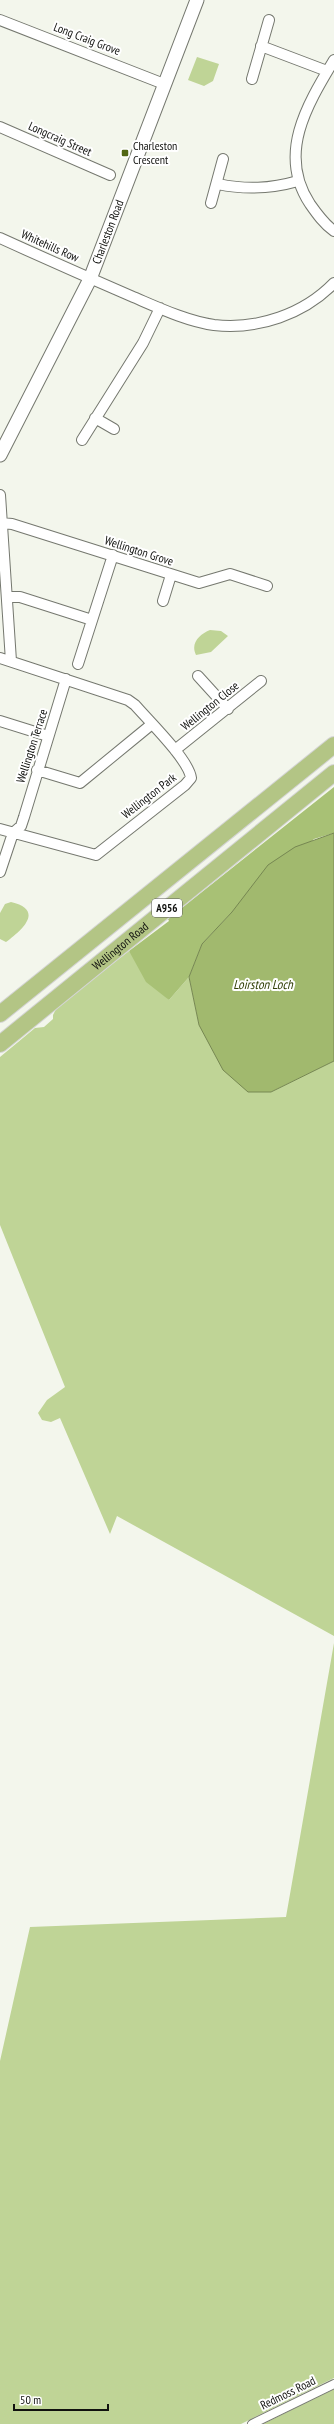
<svg xmlns="http://www.w3.org/2000/svg" width="334" height="2424" font-family="'PT Sans Narrow',sans-serif">
  <rect width="100%" height="100%" fill="#f3f6ec"/>
  <!-- green -->
  <path fill="#bfd496" d="M 197,57 L 219,64 L 213,81 L 204,86 L 188,80 Z
    M 210,630 L 221,631 L 228,636 L 211,652 L 196,655 C 190,643 200,634 210,630 Z
    M 11,902 C 45,910 22,930 6,942 L 0,939 L 0,913 L 5,904 Z
    M 129,951 L 169,1000 L 189,977 L 199,1025 L 271,1092 L 334,1061 L 334,1636 L 117,1516 L 110,1534 L 60,1418 L 51,1422 L 42,1420 L 38,1413 L 47,1400 L 65,1387 L 0,1225 L 0,1057 L 35,1028 L 44,1027 L 53,1019 L 53,1015 L 57,1007 Z
    M 334,1643 L 334,2378 L 241,2424 L 0,2424 L 0,2061 L 30,1927 L 286,1917 Z
    M 334,2389 L 334,2424 L 263,2424 Z"/>
  <!-- forest -->
  <path fill="#a8c175" d="M 334,787 L 334,833 L 314,839 L 232,912 L 202,944 L 189,977 L 169,1000 L 146,982 L 129,951 L 169,921 L 168,919 Z"/>
  <!-- water -->
  <path fill="#a1b96e" stroke="#768752" d="M 334,833 L 334,1061 L 271,1092 L 248,1092 L 223,1070 L 199,1025 L 189,977 L 202,944 L 232,912 L 268,865 L 295,847 Z"/>
  <g fill="none" stroke-linecap="round" stroke-linejoin="round">
    <!-- pedestrian casing -->
    <g stroke="#75786f" stroke-width="10">
      <path id="pedestrian" d="M 252,2424 L 334,2384"/>
    </g>
    <!-- minor casing -->
    <g stroke="#75786f" stroke-width="12">
      <path id="minor" d="M 0,20 L 164,84
        M 261,46 L 327,71
        M 334,60 C 307,105 277,154 310,204 C 317,214 324,224 334,231
        M 252,79 L 269,20
        M 0,127 L 110,175
        M 218,184 C 246,190 270,189 298,181
        M 211,203 L 223,159
        M 0,238 C 44,258 87,277 131,296 C 157,307 186,321 214,325 C 258,330 304,314 334,283
        M 95,418 L 114,429
        M 82,440 L 143,343 L 160,308
        M 0,495 L 11,661
        M 1,523 L 12,524 L 199,583 L 230,574 L 267,586
        M 8,597 L 20,597 L 92,620
        M 163,601 L 171,575
        M 0,658 L 128,700 L 135,705 C 148,720 189,760 191,778 L 185,785 L 96,855 L 0,829
        M 78,664 L 113,555
        M 198,676 L 228,709
        M 0,721 L 48,736
        M 175,750 L 261,681
        M 37,770 L 80,783 L 152,724
        M 0,872 L 13,833 L 21,826 L 24,817 L 66,679"/>
    </g>
    <!-- tertiary casing -->
    <g stroke="#75786f" stroke-width="15">
      <g id="tertiary">
        <path id="s1" d="M 0,455 L 90,279 L 197,0"/>
      </g>
    </g>
    <!-- primary casing -->
    <g stroke="#d4d4d4" stroke-width="18">
      <g id="primary">
        <path d="M 0,1014 L 334,745"/>
        <path id="s2" d="M 0,1044 L 334,773"/>
      </g>
    </g>
    <!-- pedestrian -->
    <use href="#pedestrian" stroke="#fff" stroke-width="8"/>
    <!-- minor -->
    <use href="#minor" stroke="#fff" stroke-width="10"/>
    <!-- tertiary -->
    <use href="#tertiary" stroke="#fff" stroke-width="13"/>
    <!-- primary -->
    <use href="#primary" stroke="#b3c585" stroke-width="16"/>
  </g>
  <!-- markers -->
  <rect fill="#516613" stroke="#fff" stroke-width="1.5" x="121" y="149" width="8" height="8" rx="2"/>
  <g text-anchor="middle" stroke-width="4" stroke-linejoin="round" paint-order="stroke">
    <!-- shield labels -->
    <rect fill="#fff" stroke="#585957" stroke-width="1" x="152" y="899" width="30" height="18" rx="3"/>
    <g font-size="11" font-weight="bold" fill="#11120f">
      <text x="167" y="912">A956</text>
    </g>
    <!-- street labels -->
    <g font-size="12" fill="#11120f" stroke="#fff">
      <text transform="translate(87 39) rotate(21)" y="4">Long Craig Grove</text>
      <text transform="translate(60 139) rotate(24)" y="4">Longcraig Street</text>
      <text dy="4" stroke="none"><textPath href="#s1" startOffset="248">Charleston Road</textPath></text>
      <text transform="translate(50 246) rotate(24)" y="4">Whitehills Row</text>
      <text transform="translate(139 551) rotate(18)" y="4">Wellington Grove</text>
      <text transform="translate(210 706) rotate(-39)" y="4">Wellington Close</text>
      <text transform="translate(32 746) rotate(-72)" y="4">Wellington Terrace</text>
      <text transform="translate(149 796) rotate(-38)" y="4">Wellington Park</text>
      <text dy="4" stroke="none"><textPath href="#s2" startOffset="155">Wellington Road</textPath></text>
      <text transform="translate(288 2393) rotate(-26)" y="4">Redmoss Road</text>
    </g>
    <!-- poi labels -->
    <g font-size="12" fill="#11120f" stroke="#fff" text-anchor="start">
      <text x="133" y="150">Charleston<tspan x="133" dy="14">Crescent</tspan></text>
    </g>
    <!-- water labels -->
    <g font-size="13" font-style="italic" fill="#324007" stroke="#fff">
      <text x="263" y="989">Loirston Loch</text>
    </g>
  </g>
  <!-- scale -->
  <path d="M14 2404v6h94v-6" fill="none" stroke="#11120f" stroke-width="2"/>
  <text x="20" y="2404" font-size="12" fill="#11120f" stroke="#ffffff" stroke-width="3" paint-order="stroke">50 m</text>
</svg>
